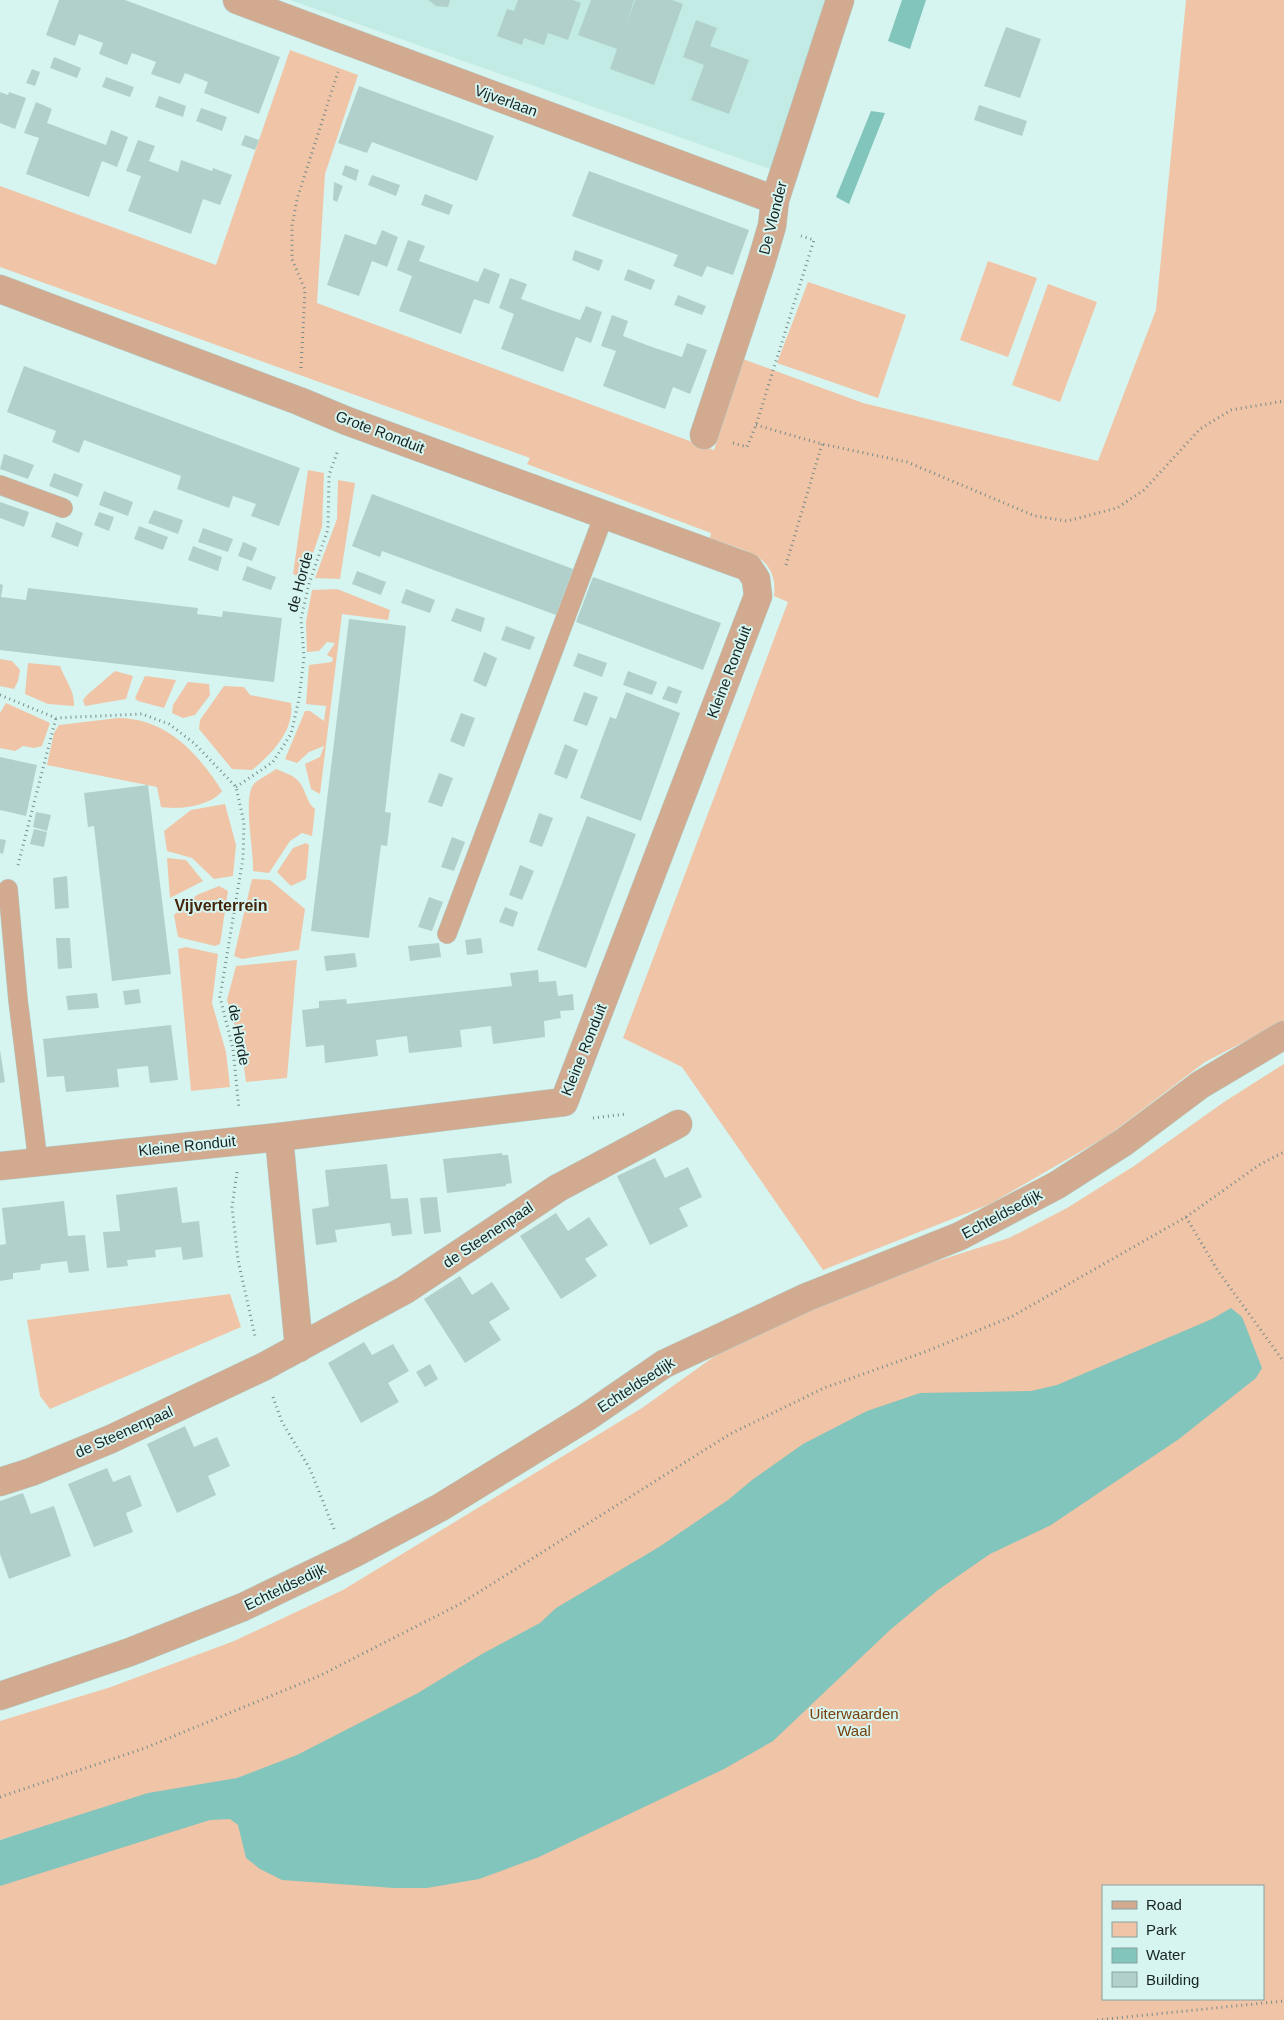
<svg xmlns="http://www.w3.org/2000/svg" width="1284" height="2020" font-family="Helvetica,sans-serif">
  <rect width="100%" height="100%" fill="#d6f5f0"/>
  <!-- built -->
  <path fill="#c2ebe5" d="M 290,0 L 845,0 L 784,174 Z"/>
  <!-- green -->
  <path fill="#f0c4a7" fill-rule="evenodd" d="M 1186,0 L 1284,0 L 1284,1021 L 1205,1062 L 1109,1135 L 990,1204 L 823,1270 L 682,1067 L 623,1038 L 788,602 L 774,596 C 779,554 742,550 710,538 L 711,533 L 527,464 L 530,458 L 0,267 L 0,186 L 216,265 L 290,50 L 358,75 L 325,174 L 317,303 L 714,450 L 743,359 L 863,403 L 1098,461 L 1156,310 Z
    M 988,261 L 1037,278 L 1008,357 L 960,340 Z
    M 808,282 L 906,315 L 878,398 L 777,363 Z
    M 1048,284 L 1097,302 L 1060,402 L 1012,385 Z
    M 308,470 L 324,473 L 322,527 L 304,579 L 293,574 Z
    M 338,480 L 355,483 L 340,579 L 315,578 L 337,519 Z
    M 337,589 L 390,610 L 388,620 L 342,614 L 320,794 L 311,789 L 305,764 L 320,757 L 324,746 L 309,752 L 297,763 L 285,759 L 305,711 L 310,711 L 324,721 L 326,706 L 306,704 L 309,665 L 332,662 L 333,658 L 327,655 L 335,643 L 327,642 L 319,651 L 307,652 L 306,622 L 312,590 Z
    M 0,659 L 12,661 L 20,670 L 18,681 L 14,689 L 0,686 Z
    M 28,663 L 60,666 C 65,680 75,691 74,706 L 48,704 L 25,694 Z
    M 115,671 L 133,676 L 126,699 L 85,706 L 83,700 L 87,695 Z
    M 145,676 L 176,680 L 164,708 L 138,701 L 135,698 Z
    M 188,682 L 209,684 L 210,695 L 195,715 L 183,718 L 172,713 L 173,705 Z
    M 224,686 L 244,687 L 250,695 L 291,703 C 295,730 271,755 252,770 L 232,769 L 199,729 L 200,720 Z
    M 6,703 L 50,723 L 42,746 L 34,748 L 23,746 L 15,751 L 0,748 L 0,713 Z
    M 118,718 C 166,718 198,753 222,791 C 211,806 179,810 161,807 L 157,787 L 47,765 L 54,733 L 59,725 Z
    M 276,769 C 282,772 290,774 295,778 C 306,786 305,801 315,809 L 312,836 L 302,833 L 290,841 L 269,873 L 253,871 C 254,850 243,801 253,785 C 258,779 270,774 276,769 Z
    M 225,804 L 236,845 L 233,876 L 214,879 L 192,858 L 167,851 L 164,831 L 191,810 Z
    M 306,843 L 309,845 L 306,879 L 291,886 L 277,872 L 293,848 Z
    M 167,858 L 186,860 L 203,881 L 170,898 Z
    M 252,879 L 270,880 L 305,909 L 299,950 L 242,959 L 234,956 Z
    M 219,886 L 228,891 L 220,944 L 215,946 L 178,937 L 174,915 L 197,895 Z
    M 186,947 L 218,954 L 212,1003 L 226,1052 L 230,1087 L 191,1091 L 178,949 Z
    M 297,960 L 287,1078 L 246,1082 L 241,1046 L 227,1000 L 236,966 Z
    M 1284,1064 L 1284,2020 L 0,2020 L 0,1848 L 46,1826 L 0,1840 L 0,1721 L 111,1687 L 234,1641 L 343,1590 L 642,1408 L 729,1346 L 828,1296 L 1009,1238 L 1067,1208 L 1134,1166 L 1224,1102 ZM 1103,1886 L 1263,1886 L 1263,1999 L 1103,1999 Z
    M 230,1294 L 241,1327 L 50,1409 L 40,1396 L 27,1320 Z"/>
  <!-- water -->
  <path fill="#81c5bc" d="M 902,0 L 926,0 L 910,49 L 888,41 Z
    M 871,111 L 885,113 L 849,204 L 836,197 Z
    M 1231,1308 L 1242,1317 L 1262,1368 L 1256,1378 L 1179,1439 L 1112,1484 L 1051,1525 L 990,1554 L 938,1590 L 890,1630 L 773,1741 L 724,1769 L 539,1857 L 479,1879 L 427,1888 L 394,1888 L 282,1880 L 260,1869 L 246,1858 L 238,1825 L 230,1819 L 210,1820 L 0,1886 L 0,1840 L 148,1793 L 237,1778 L 297,1755 L 418,1693 L 482,1654 L 540,1623 L 556,1608 L 659,1547 L 728,1500 L 752,1480 L 803,1444 L 867,1411 L 920,1393 L 1031,1391 L 1057,1385 L 1212,1319 Z"/>
  <!-- building -->
  <path fill="#b1d0cb" d="M 59,0 L 125,0 L 280,57 L 259,114 L 204,93 L 208,82 L 185,73 L 180,84 L 151,74 L 156,62 L 132,53 L 127,65 L 99,54 L 103,43 L 79,34 L 75,46 L 46,35 Z
    M 428,0 L 450,0 L 448,7 L 436,6 Z
    M 518,0 L 573,0 L 581,3 L 568,40 L 548,33 L 544,45 L 524,38 L 522,45 L 497,36 L 507,9 L 514,11 Z
    M 591,0 L 634,0 L 626,25 L 635,0 L 672,0 L 683,4 L 654,85 L 610,69 L 617,49 L 578,35 Z
    M 696,20 L 717,28 L 710,46 L 749,60 L 729,114 L 691,100 L 704,65 L 683,57 Z
    M 1006,27 L 1041,39 L 1020,98 L 984,86 Z
    M 54,57 L 81,68 L 77,78 L 50,68 Z
    M 32,69 L 40,72 L 35,86 L 26,83 Z
    M 106,77 L 134,87 L 130,97 L 102,87 Z
    M 359,86 L 494,136 L 477,181 L 372,142 L 367,153 L 338,143 Z
    M 0,92 L 8,95 L 9,92 L 26,98 L 15,129 L 0,123 Z
    M 159,96 L 186,106 L 183,117 L 155,107 Z
    M 36,102 L 52,109 L 47,123 L 106,145 L 111,130 L 128,137 L 117,167 L 102,161 L 89,197 L 26,174 L 39,138 L 24,133 Z
    M 979,105 L 1027,121 L 1022,136 L 974,120 Z
    M 201,108 L 227,117 L 222,131 L 196,121 Z
    M 245,135 L 259,140 L 255,150 L 241,145 Z
    M 138,140 L 155,146 L 149,161 L 178,172 L 181,160 L 212,171 L 213,168 L 232,175 L 220,205 L 203,199 L 191,234 L 128,211 L 141,176 L 126,171 Z
    M 345,165 L 359,170 L 356,181 L 342,175 Z
    M 589,171 L 749,230 L 733,275 L 707,266 L 702,277 L 673,266 L 678,255 L 572,216 Z
    M 372,175 L 400,185 L 396,196 L 368,185 Z
    M 334,182 L 343,186 L 337,202 L 333,200 Z
    M 425,194 L 453,205 L 449,215 L 421,205 Z
    M 382,230 L 398,237 L 387,267 L 372,261 L 359,296 L 327,285 L 345,234 L 376,245 Z
    M 408,240 L 425,246 L 419,261 L 478,282 L 484,268 L 500,274 L 489,304 L 474,299 L 461,334 L 399,311 L 412,276 L 397,270 Z
    M 575,250 L 603,260 L 599,271 L 572,260 Z
    M 628,269 L 655,280 L 651,290 L 624,280 Z
    M 510,278 L 527,284 L 521,299 L 551,310 L 580,320 L 586,306 L 602,312 L 591,343 L 576,337 L 563,372 L 501,349 L 514,314 L 499,308 Z
    M 678,295 L 706,306 L 702,315 L 674,305 Z
    M 612,315 L 628,321 L 623,336 L 652,347 L 682,357 L 687,343 L 707,350 L 690,394 L 673,387 L 665,409 L 603,386 L 616,351 L 601,346 Z
    M 24,366 L 300,468 L 279,526 L 251,516 L 256,504 L 233,496 L 229,508 L 177,489 L 181,476 L 84,440 L 79,453 L 52,442 L 56,431 L 7,412 Z
    M 4,454 L 34,465 L 28,479 L 0,469 Z
    M 54,473 L 83,484 L 78,497 L 49,486 Z
    M 104,491 L 133,502 L 128,516 L 99,505 Z
    M 372,494 L 573,569 L 556,615 L 382,551 L 380,557 L 352,546 Z
    M 0,502 L 29,512 L 24,527 L 0,518 Z
    M 154,510 L 183,520 L 178,534 L 148,523 Z
    M 99,512 L 114,517 L 109,531 L 94,525 Z
    M 56,522 L 83,533 L 78,547 L 51,537 Z
    M 139,526 L 168,537 L 163,550 L 134,539 Z
    M 203,528 L 233,539 L 228,552 L 198,542 Z
    M 243,542 L 257,548 L 252,561 L 238,556 Z
    M 193,546 L 222,557 L 218,571 L 188,560 Z
    M 247,566 L 276,577 L 271,590 L 242,580 Z
    M 357,571 L 386,582 L 381,595 L 352,584 Z
    M 593,577 L 721,623 L 703,670 L 576,622 Z
    M 0,584 L 3,585 L 1,597 L 26,600 L 28,588 L 198,608 L 197,614 L 222,617 L 223,611 L 282,618 L 274,682 L 0,650 Z
    M 406,589 L 435,600 L 430,613 L 401,603 Z
    M 456,608 L 485,618 L 481,632 L 451,621 Z
    M 349,619 L 406,626 L 385,812 L 391,813 L 387,846 L 381,845 L 369,938 L 311,931 Z
    M 506,626 L 535,637 L 530,650 L 501,640 Z
    M 484,652 L 497,658 L 486,687 L 473,681 Z
    M 578,653 L 607,663 L 602,677 L 573,666 Z
    M 628,671 L 657,682 L 652,695 L 623,685 Z
    M 668,686 L 682,691 L 677,704 L 662,699 Z
    M 584,692 L 598,697 L 587,726 L 573,721 Z
    M 626,692 L 680,713 L 641,821 L 580,798 L 610,717 L 616,719 Z
    M 461,713 L 475,718 L 464,747 L 450,741 Z
    M 565,744 L 578,750 L 567,779 L 554,774 Z
    M 0,757 L 37,765 L 26,816 L 0,810 Z
    M 439,773 L 453,778 L 442,807 L 428,802 Z
    M 148,785 L 171,974 L 112,981 L 94,826 L 88,827 L 84,793 Z
    M 36,812 L 51,815 L 47,831 L 33,827 Z
    M 539,813 L 553,818 L 542,847 L 529,842 Z
    M 587,816 L 636,834 L 586,968 L 537,950 Z
    M 34,829 L 47,832 L 44,847 L 30,844 Z
    M 452,837 L 465,842 L 454,871 L 441,867 Z
    M 0,839 L 6,840 L 3,854 L 0,853 Z
    M 520,865 L 534,871 L 522,900 L 509,895 Z
    M 67,876 L 69,908 L 55,909 L 53,878 Z
    M 429,897 L 443,902 L 432,931 L 418,927 Z
    M 505,907 L 518,912 L 513,927 L 499,922 Z
    M 56,938 L 70,938 L 72,968 L 58,969 Z
    M 481,938 L 483,953 L 467,955 L 465,940 Z
    M 439,943 L 441,957 L 410,961 L 408,946 Z
    M 355,953 L 357,967 L 326,971 L 324,956 Z
    M 538,970 L 539,982 L 556,981 L 558,996 L 573,994 L 574,1010 L 560,1011 L 561,1018 L 544,1021 L 545,1037 L 493,1044 L 491,1026 L 460,1030 L 462,1047 L 409,1053 L 407,1036 L 376,1040 L 378,1056 L 325,1063 L 324,1045 L 306,1047 L 302,1010 L 319,1008 L 319,1001 L 346,999 L 347,1004 L 512,986 L 510,973 Z
    M 139,989 L 141,1003 L 125,1005 L 123,991 Z
    M 97,993 L 99,1008 L 68,1010 L 66,996 Z
    M 171,1025 L 178,1080 L 150,1083 L 148,1066 L 117,1069 L 119,1087 L 66,1092 L 64,1076 L 47,1077 L 43,1039 Z
    M 0,1050 L 5,1082 L 0,1083 Z
    M 502,1153 L 502,1155 L 508,1155 L 512,1183 L 506,1184 L 506,1186 L 447,1193 L 443,1159 Z
    M 655,1158 L 665,1178 L 688,1167 L 702,1197 L 679,1208 L 688,1226 L 650,1245 L 617,1176 Z
    M 387,1164 L 391,1199 L 408,1198 L 412,1234 L 392,1236 L 390,1223 L 335,1230 L 337,1242 L 316,1245 L 312,1209 L 329,1206 L 325,1170 Z
    M 177,1187 L 182,1223 L 199,1221 L 203,1257 L 183,1260 L 181,1247 L 155,1250 L 156,1257 L 127,1260 L 128,1266 L 107,1268 L 103,1232 L 120,1231 L 116,1195 Z
    M 437,1197 L 441,1232 L 424,1234 L 420,1198 Z
    M 64,1201 L 68,1236 L 85,1235 L 89,1271 L 69,1273 L 67,1261 L 41,1264 L 40,1270 L 13,1273 L 13,1279 L 0,1281 L 0,1245 L 6,1244 L 2,1208 Z
    M 556,1213 L 568,1231 L 589,1217 L 608,1245 L 585,1259 L 597,1276 L 561,1299 L 520,1236 Z
    M 460,1276 L 472,1295 L 492,1282 L 510,1309 L 489,1322 L 501,1340 L 465,1363 L 424,1299 Z
    M 364,1342 L 372,1355 L 393,1344 L 409,1371 L 388,1383 L 399,1402 L 361,1423 L 328,1363 Z
    M 430,1364 L 438,1379 L 425,1387 L 416,1372 Z
    M 185,1426 L 194,1447 L 217,1437 L 230,1466 L 208,1476 L 216,1495 L 177,1513 L 147,1444 Z
    M 107,1468 L 113,1482 L 130,1475 L 142,1506 L 126,1513 L 133,1532 L 94,1547 L 68,1484 Z
    M 23,1493 L 31,1514 L 54,1506 L 71,1556 L 9,1579 L 0,1554 L 0,1501 Z"/>
  <g fill="none" stroke-linecap="round" stroke-linejoin="round">
    <!-- service casing -->
    <g stroke="#b4cfcb" stroke-width="20">
      <path id="service" d="M 0,485 L 63,508
        M 8,889 L 18,1000 L 38,1162
        M 447,934 L 604,515"/>
    </g>
    <!-- minor casing -->
    <g stroke="#b4cfcb" stroke-width="29">
      <path id="minor" d="M 237,0 L 775,200
        M 0,289 L 299,401 L 347,421 L 748,567 L 756,579 L 758,596 L 564,1102 L 279,1137 L 0,1166
        M 704,435 L 761,263 L 772,226 L 775,200 L 840,0
        M 279,1137 L 299,1348
        M 0,1482 L 31,1472 L 111,1439 L 263,1367 L 405,1290 L 558,1188 L 678,1124
        M 0,1696 L 130,1652 L 243,1607 L 353,1554 L 441,1507 L 587,1417 L 664,1364 L 807,1297 L 960,1236 L 1057,1185 L 1124,1142 L 1200,1085 L 1284,1035"/>
    </g>
    <!-- path -->
    <path stroke="#778c89" stroke-width="3" stroke-dasharray="1 4" stroke-linecap="butt" d="M 301,368 L 305,290 L 292,259 L 292,226 L 297,199 L 338,72
      M 756,425 L 822,444 L 907,462 L 1035,516 L 1067,521 L 1117,508 L 1144,490 L 1200,429 L 1231,410 L 1284,401
      M 733,443 L 747,447 L 756,425 L 814,240 L 801,236
      M 786,565 L 822,444
      M 0,695 L 56,718 L 142,714 L 169,724 L 194,743 L 236,787 L 244,823 L 243,858 L 220,997 L 233,1049 L 239,1109
      M 236,787 L 273,762 L 291,734 L 299,699 L 304,657 L 301,619 L 309,584 L 328,529 L 329,475 L 338,450
      M 18,865 L 56,718
      M 593,1118 L 626,1114
      M 237,1172 L 232,1207 L 238,1260 L 255,1336
      M 1186,1217 L 1218,1271 L 1284,1362
      M 273,1397 L 282,1422 L 310,1469 L 334,1529
      M 0,1797 L 145,1748 L 319,1676 L 460,1604 L 730,1434 L 824,1388 L 922,1353 L 1011,1317 L 1186,1217 L 1259,1165 L 1284,1152
      M 1097,2020 L 1284,2001"/>
    <!-- service -->
    <use href="#service" stroke="#d1aa8f" stroke-width="19"/>
    <!-- minor -->
    <use href="#minor" stroke="#d1aa8f" stroke-width="28"/>
  </g>
  <g text-anchor="middle" stroke-width="4" stroke-linejoin="round" paint-order="stroke">
    <!-- street labels -->
    <g font-size="15" fill="#182423" stroke="#d6f5f0">
      <text transform="translate(506 101) rotate(20)" y="5">Vijverlaan</text>
      <text transform="translate(773 218) rotate(-76)" y="5">De Vlonder</text>
      <text transform="translate(380 432) rotate(21)" y="5">Grote Ronduit</text>
      <text transform="translate(300 582) rotate(-75)" y="5">de Horde</text>
      <text transform="translate(729 672) rotate(-69)" y="5">Kleine Ronduit</text>
      <text transform="translate(239 1035) rotate(79)" y="5">de Horde</text>
      <text transform="translate(584 1050) rotate(-68)" y="5">Kleine Ronduit</text>
      <text transform="translate(187 1146) rotate(-6)" y="5">Kleine Ronduit</text>
      <text transform="translate(1002 1214) rotate(-28)" y="5">Echteldsedijk</text>
      <text transform="translate(488 1235) rotate(-34)" y="5">de Steenenpaal</text>
      <text transform="translate(636 1385) rotate(-33)" y="5">Echteldsedijk</text>
      <text transform="translate(124 1432) rotate(-24)" y="5">de Steenenpaal</text>
      <text transform="translate(285 1587) rotate(-26)" y="5">Echteldsedijk</text>
    </g>
    <!-- park labels -->
    <g font-size="15" fill="#783f0a" stroke="#d6f5f0">
      <text x="854" y="1719">Uiterwaarden<tspan x="854" dy="17">Waal</tspan></text>
    </g>
    <!-- neighbourhood labels -->
    <g font-size="16" font-weight="bold" fill="#44250c" stroke="#d6f5f0">
      <text x="221" y="911">Vijverterrein</text>
    </g>
  </g>
  <!-- legend -->
  <rect x="1102" y="1885" width="162" height="115" fill="#d6f5f0" stroke="#8aa19e"/>
  <rect x="1112" y="1901" width="25" height="8" fill="#d1aa8f" stroke="#8aa19e"/>
  <text x="1146" y="1910" font-size="15" fill="#182423">Road</text>
  <rect x="1112" y="1922" width="25" height="15" fill="#f0c4a7" stroke="#8aa19e"/>
  <text x="1146" y="1935" font-size="15" fill="#182423">Park</text>
  <rect x="1112" y="1948" width="25" height="15" fill="#81c5bc" stroke="#8aa19e"/>
  <text x="1146" y="1960" font-size="15" fill="#182423">Water</text>
  <rect x="1112" y="1972" width="25" height="15" fill="#b1d0cb" stroke="#8aa19e"/>
  <text x="1146" y="1985" font-size="15" fill="#182423">Building</text>
</svg>
